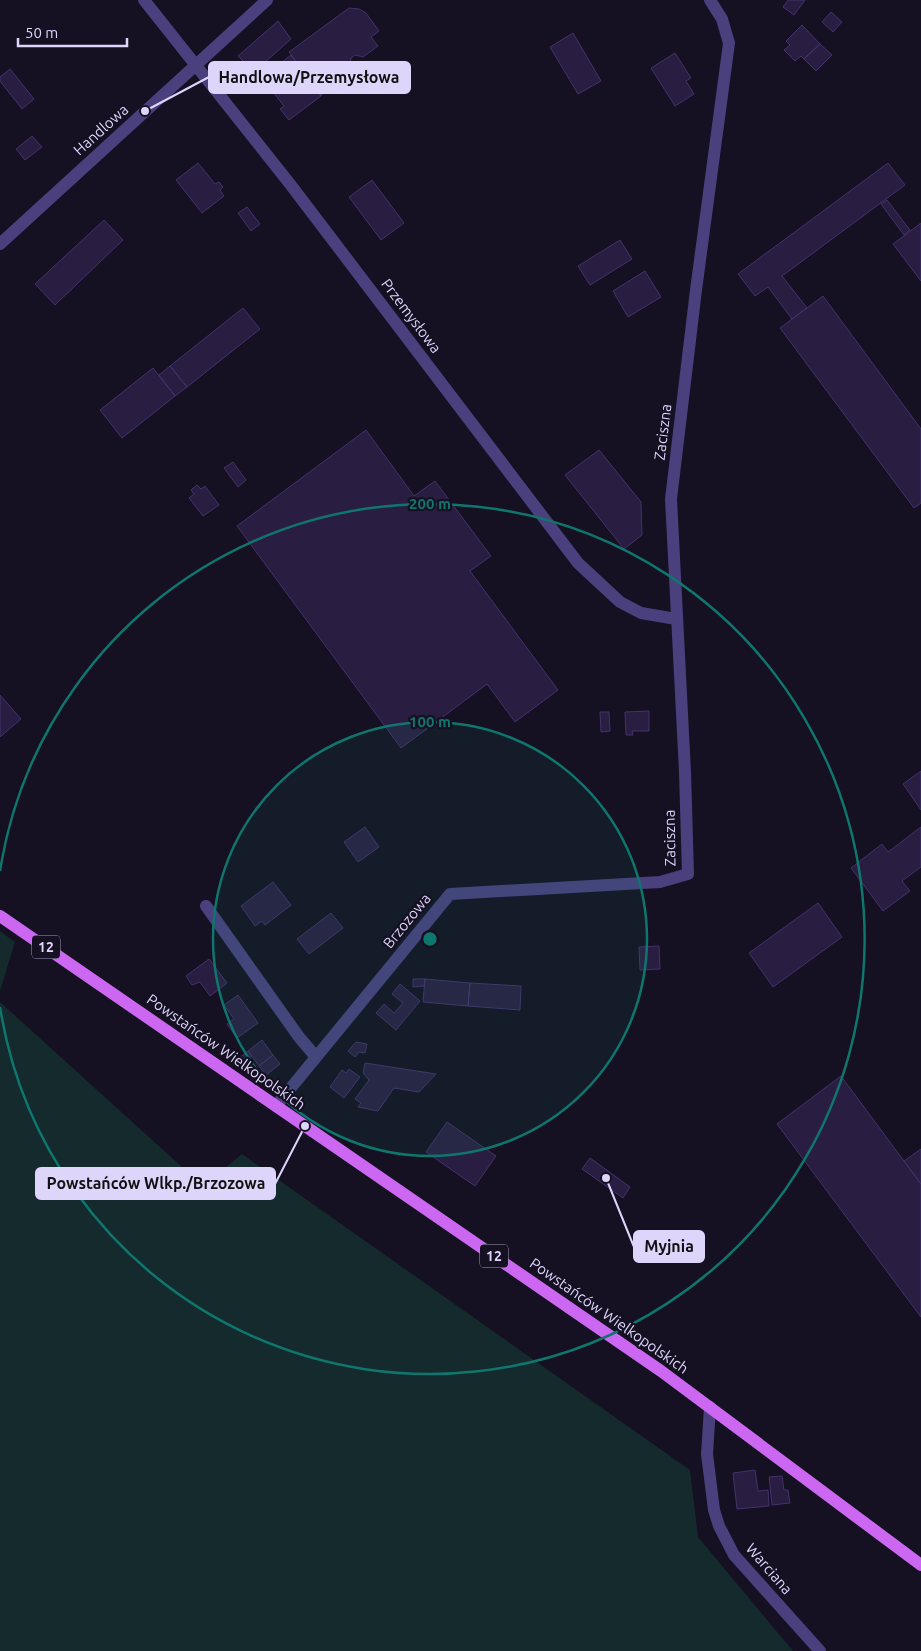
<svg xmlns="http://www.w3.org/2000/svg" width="921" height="1651" font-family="Ubuntu,sans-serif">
  <rect width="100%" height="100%" fill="#151022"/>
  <!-- green -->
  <path fill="#142a2c" d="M 0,931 L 15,942 L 0,991 Z
    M 0,1002 L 203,1186 L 242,1154 L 690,1470 L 698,1537 L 793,1651 L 0,1651 Z"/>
  <!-- building -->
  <path fill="#291e41" stroke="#44326b" d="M 788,0 L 805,0 L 794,15 L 783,7 Z
    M 349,8 L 359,9 L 366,13 L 379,31 L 371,37 L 378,46 L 363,57 L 355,55 L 351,58 L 350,65 L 343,64 L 326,76 L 329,85 L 321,96 L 289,52 Z
    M 831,12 L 842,22 L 833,32 L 822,22 Z
    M 278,21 L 291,39 L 254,72 L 238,56 Z
    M 802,25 L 820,44 L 804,59 L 801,56 L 795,61 L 784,50 L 790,45 L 786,41 Z
    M 573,33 L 601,81 L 578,94 L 550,47 Z
    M 820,44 L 832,55 L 816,71 L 804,59 Z
    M 675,53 L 691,78 L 686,81 L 694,94 L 675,106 L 651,68 Z
    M 291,55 L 321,96 L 289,120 L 280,109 L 284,106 L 262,78 Z
    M 10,69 L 34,99 L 22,109 L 0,81 L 0,77 Z
    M 32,136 L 42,147 L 25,160 L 16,149 Z
    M 198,163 L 215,184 L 219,182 L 223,187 L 220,190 L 224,196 L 202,213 L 176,180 Z
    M 888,163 L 905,185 L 782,276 L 807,308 L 792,319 L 768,287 L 755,296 L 738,274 Z
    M 372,180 L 404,223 L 381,240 L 349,197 Z
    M 887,200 L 910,230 L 904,235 L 881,204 Z
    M 247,207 L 260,224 L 251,231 L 238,213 Z
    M 104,220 L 123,240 L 55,305 L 35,284 Z
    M 921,223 L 921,281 L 893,244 Z
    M 620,240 L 632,259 L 590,285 L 578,266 Z
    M 645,271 L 661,297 L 628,317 L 613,291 Z
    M 823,296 L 921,429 L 921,503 L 914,508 L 780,328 Z
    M 243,308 L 260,329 L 187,387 L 170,366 Z
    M 170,366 L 187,387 L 175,396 L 159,375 Z
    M 153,368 L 175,396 L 122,438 L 100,410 Z
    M 366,430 L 414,496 L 435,481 L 491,556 L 470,571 L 558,690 L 515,722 L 487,684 L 401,748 L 237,526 Z
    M 599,450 L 641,502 L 642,535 L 624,549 L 565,475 Z
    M 233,462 L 246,480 L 238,487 L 224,468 Z
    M 197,485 L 201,489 L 205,486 L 219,505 L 203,516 L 189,498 L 194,494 L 191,490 Z
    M 0,695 L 21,719 L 0,737 Z
    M 649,711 L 649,731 L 632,731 L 633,735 L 626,735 L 625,712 Z
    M 600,712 L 609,712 L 610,731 L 601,732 Z
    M 921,771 L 921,810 L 903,784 Z
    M 365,827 L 379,847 L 358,862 L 344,842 Z
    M 921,827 L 921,867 L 902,881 L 910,891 L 883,911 L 851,868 L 882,844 L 888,852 Z
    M 273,882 L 291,905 L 265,925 L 262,921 L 255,926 L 241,906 Z
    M 818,903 L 842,937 L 773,987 L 749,953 Z
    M 331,913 L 343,928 L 309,954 L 297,939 Z
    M 659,946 L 660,969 L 640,970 L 639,947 Z
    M 209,959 L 227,983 L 210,996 L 200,982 L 192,985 L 186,976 Z
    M 413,979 L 425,979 L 424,986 L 413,987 Z
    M 425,979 L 470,983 L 468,1006 L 423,1002 Z
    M 470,983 L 521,986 L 520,1010 L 468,1006 Z
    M 400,984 L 420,1001 L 396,1030 L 376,1013 L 384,1004 L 394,1013 L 403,1003 L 392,994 Z
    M 238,995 L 258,1023 L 237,1038 L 227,1024 L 234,1019 L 224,1005 Z
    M 262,1040 L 273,1055 L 259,1066 L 248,1051 Z
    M 356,1042 L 367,1044 L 365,1053 L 359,1052 L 355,1057 L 348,1051 Z
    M 248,1051 L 252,1056 L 240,1064 L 237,1060 Z
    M 273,1055 L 280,1064 L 266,1075 L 259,1066 Z
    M 365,1063 L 436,1074 L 419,1092 L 394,1088 L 378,1111 L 358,1107 L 361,1103 L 355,1099 L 369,1080 L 363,1073 Z
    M 349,1069 L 360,1077 L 344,1098 L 330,1087 L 342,1070 L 346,1073 Z
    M 841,1076 L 921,1184 L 921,1317 L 777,1124 Z
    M 447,1122 L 496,1156 L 475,1186 L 426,1152 Z
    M 921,1149 L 921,1184 L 904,1161 Z
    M 590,1158 L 630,1187 L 623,1198 L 582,1169 Z
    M 755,1470 L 758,1491 L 768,1490 L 769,1506 L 737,1509 L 733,1473 Z
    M 782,1476 L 784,1490 L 788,1490 L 790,1503 L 772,1505 L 769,1477 Z"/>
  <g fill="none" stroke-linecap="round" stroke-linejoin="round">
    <!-- minor -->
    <path stroke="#49407d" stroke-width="12" d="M 144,0 L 290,184 L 578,563 L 620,602 L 641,613 L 676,619
      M 0,244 L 267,0
      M 206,906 L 299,1037 L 316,1057
      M 276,1106 L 450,894 L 660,882 L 688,874 L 685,772 L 671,499 L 696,290 L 729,43 L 722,19 L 710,0
      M 710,1407 L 707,1454 L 714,1510 L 719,1526 L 734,1555 L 820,1651"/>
    <!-- primary -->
    <path stroke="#cc67f1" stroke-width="12" d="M 0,916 L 661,1371 L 921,1565"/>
  </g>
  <!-- distance rings -->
  <circle cx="430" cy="939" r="217" fill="#0f766e" fill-opacity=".12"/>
  <g fill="none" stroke="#0f766e" stroke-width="2.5">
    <circle cx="430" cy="939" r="217"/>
    <path d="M0 871A435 435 0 1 1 0 1007"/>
  </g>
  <g text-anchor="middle" stroke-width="4.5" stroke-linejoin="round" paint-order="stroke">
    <!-- shield labels -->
    <g fill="#151022" stroke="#a29aba" stroke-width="1">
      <rect x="32" y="935.5" width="28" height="23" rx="4"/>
      <rect x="480" y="1244.5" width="28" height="23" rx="4"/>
    </g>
    <g font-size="14" font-weight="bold" fill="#ded5fb">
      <text x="46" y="952">12</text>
      <text x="494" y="1261">12</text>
    </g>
    <!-- street labels -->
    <g font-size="15" fill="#ded5fb" stroke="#151022">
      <text transform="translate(101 130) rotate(-42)" y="5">Handlowa</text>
      <text transform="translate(411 316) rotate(53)" y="5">Przemysłowa</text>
      <text transform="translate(663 432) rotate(-83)" y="5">Zaciszna</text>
      <text transform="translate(670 838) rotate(-91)" y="5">Zaciszna</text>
      <text transform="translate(407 921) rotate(-51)" y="5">Brzozowa</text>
      <text transform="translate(226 1052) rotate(35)" y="5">Powstańców Wielkopolskich</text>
      <text transform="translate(609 1316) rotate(35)" y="5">Powstańców Wielkopolskich</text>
      <text transform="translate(769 1569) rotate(49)" y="5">Warciana</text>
    </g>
  </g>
  <circle cx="430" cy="939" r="8" fill="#0f766e" stroke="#151022" stroke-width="2.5"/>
  <g font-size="15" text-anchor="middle" font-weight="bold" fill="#0f766e" stroke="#151022" stroke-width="4.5" stroke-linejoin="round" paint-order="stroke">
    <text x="430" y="509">200 m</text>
    <text x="430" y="727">100 m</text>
  </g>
  <!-- callouts -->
  <path fill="none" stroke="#ded5fb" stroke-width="2" d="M145 111L209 77M305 1126L275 1184M606 1178L634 1247"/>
  <g fill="#ded5fb" stroke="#151022" stroke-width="2">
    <circle cx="145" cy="111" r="5"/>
    <circle cx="305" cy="1126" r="5"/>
    <circle cx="606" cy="1178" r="5"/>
  </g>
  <g fill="#ded5fb" stroke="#ded5fb" stroke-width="2">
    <rect x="209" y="62" width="201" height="31" rx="5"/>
    <rect x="36" y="1168" width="239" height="31" rx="5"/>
    <rect x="634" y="1231" width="70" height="31" rx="5"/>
  </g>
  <g font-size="16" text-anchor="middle" font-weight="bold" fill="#111">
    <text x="309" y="83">Handlowa/Przemysłowa</text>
    <text x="156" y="1189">Powstańców Wlkp./Brzozowa</text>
    <text x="669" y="1252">Myjnia</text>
  </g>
  <!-- scale -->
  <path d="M18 38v8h109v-8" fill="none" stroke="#ded5fb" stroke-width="2.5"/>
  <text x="25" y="38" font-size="15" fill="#ded5fb" stroke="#151022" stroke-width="4" paint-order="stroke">50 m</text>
</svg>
